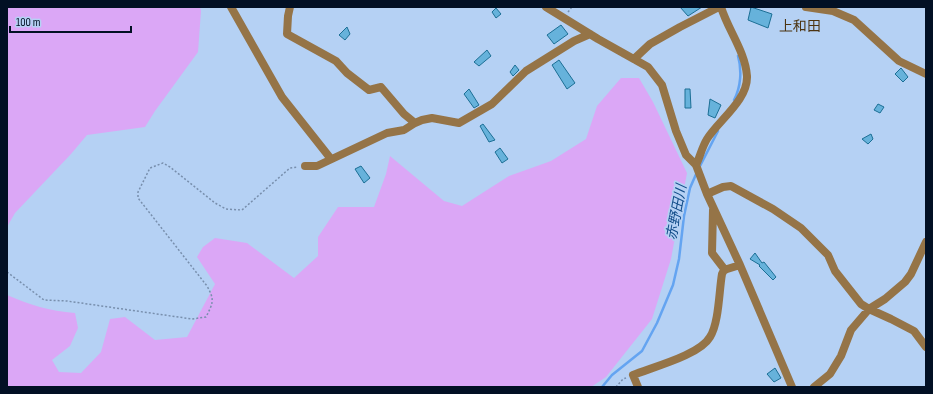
<svg xmlns="http://www.w3.org/2000/svg" width="933" height="394" font-family="'Sofia Sans Condensed','Noto Sans JP',sans-serif">
  <rect width="100%" height="100%" fill="#b5d1f4"/>
  <!-- green -->
  <path fill="#dba7f6" d="M 7,7 L 200,7 L 201,11 L 198,52 L 155,111 L 145,127 L 87,135 L 71,154 L 15,213 L 7,227 Z
    M 621,78 L 639,78 L 653,102 L 687,173 L 671,259 L 652,319 L 606,377 L 591,387 L 7,387 L 7,295 C 30,305 49,311 75,313 L 78,328 L 70,346 L 52,360 L 59,372 L 81,373 L 101,352 L 110,319 L 125,317 L 155,340 L 187,337 L 215,284 L 197,257 L 203,247 L 215,238 L 247,243 L 294,278 L 318,256 L 318,237 L 338,207 L 374,207 L 386,174 L 390,156 L 444,201 L 462,206 L 509,176 L 551,161 L 586,139 L 597,106 Z"/>
  <g fill="none" stroke-linecap="round" stroke-linejoin="round">
    <!-- stream -->
    <path stroke="#64a4f1" stroke-width="2.5" d="M 734,100 C 741,87 742,70 738,56
      M 699,168 L 718,131
      M 602,387 L 612,375 L 642,351 L 657,323 L 673,285 L 679,259 L 684,216 L 690,188 L 697,172"/>
  </g>
  <!-- building -->
  <path fill="#66b2db" stroke="#1c6f95" d="M 680,7 L 702,7 L 688,16 Z
    M 751,7 L 772,14 L 768,28 L 748,20 Z
    M 496,8 L 501,14 L 496,18 L 492,12 Z
    M 561,25 L 568,34 L 554,44 L 547,35 Z
    M 347,27 L 350,34 L 345,40 L 339,35 Z
    M 487,50 L 491,56 L 479,66 L 474,62 Z
    M 559,60 L 575,83 L 567,89 L 552,65 Z
    M 515,65 L 519,70 L 513,76 L 510,72 Z
    M 901,68 L 908,77 L 903,82 L 895,74 Z
    M 469,89 L 479,105 L 474,108 L 464,94 Z
    M 685,89 L 690,89 L 691,108 L 685,108 Z
    M 710,99 L 721,105 L 715,118 L 708,115 Z
    M 878,104 L 884,107 L 880,113 L 874,110 Z
    M 483,124 L 495,140 L 489,142 L 480,126 Z
    M 871,134 L 873,139 L 868,144 L 862,139 Z
    M 500,148 L 508,159 L 502,163 L 495,152 Z
    M 361,166 L 370,178 L 364,183 L 355,169 Z
    M 755,253 L 762,263 L 764,262 L 776,277 L 773,280 L 759,266 L 760,265 L 750,259 Z
    M 775,368 L 781,378 L 774,382 L 767,374 Z"/>
  <g fill="none" stroke-linecap="round" stroke-linejoin="round">
    <!-- path -->
    <path stroke="#788fad" stroke-width="1.5" stroke-dasharray="2 2" stroke-linecap="butt" d="M 568,12 L 572,7
      M 7,272 L 44,300 L 67,301 L 192,319 L 206,317 C 213,303 215,300 207,286 L 138,198 L 138,192 L 150,168 L 163,163 L 170,167 L 215,203 L 226,209 L 242,210 L 290,168 L 298,167
      M 616,387 L 623,379 L 626,378"/>
    <!-- minor -->
    <path stroke="#957447" stroke-width="8" d="M 231,7 L 282,97 L 331,159
      M 290,7 L 288,16 L 287,34 L 336,61 L 347,73 L 369,90 L 381,87 L 404,114 L 415,123
      M 546,7 L 598,39 L 648,67 L 662,85 L 676,131 L 686,155 L 696,165 L 707,194 L 740,265 L 792,387
      M 806,7 L 833,11 L 854,20 L 899,61 L 926,74
      M 634,59 L 650,44 L 680,27 L 719,7
      M 696,165 C 700,157 702,147 707,139 C 719,120 748,100 747,76 C 745,51 728,30 721,7
      M 305,166 L 317,166 L 387,133 L 404,130 L 415,123 L 422,120 L 432,118 L 459,123 L 492,104 L 526,71 L 574,41 L 590,34
      M 707,194 L 723,187 L 731,186 L 773,209 L 801,228 L 828,255 L 835,271 L 861,304 L 869,309 L 891,319 L 914,331 L 926,347
      M 713,210 L 712,253 L 725,270
      M 638,387 L 633,375 C 653,367 700,355 710,337 C 719,323 719,291 722,274 L 724,270 L 740,265
      M 814,387 L 830,374 L 841,356 L 851,330 L 869,309 L 885,299 L 905,282 L 911,274 L 926,242"/>
  </g>
  <g text-anchor="middle" stroke-width="3.5" stroke-linejoin="round" paint-order="stroke">
    <!-- neighbourhood labels -->
    <g font-size="14" fill="#4c3411" stroke="#b5d1f4">
      <text x="800" y="31">上和田</text>
    </g>
    <!-- water labels -->
    <g font-size="14" font-style="italic" fill="#144d8a" stroke="#b5d1f4">
      <text transform="translate(676 212) rotate(-79)" y="5">赤野田川</text>
    </g>
  </g>
  <!-- border -->
  <rect width="933" height="394" fill="none" stroke="#021024" stroke-width="16"/>
  <!-- scale -->
  <path d="M10 26v6h121v-6" fill="none" stroke="#021024" stroke-width="2"/>
  <text x="16" y="26" font-size="12" fill="#021024" stroke="#b5d1f4" stroke-width="3" paint-order="stroke">100 m</text>
</svg>
